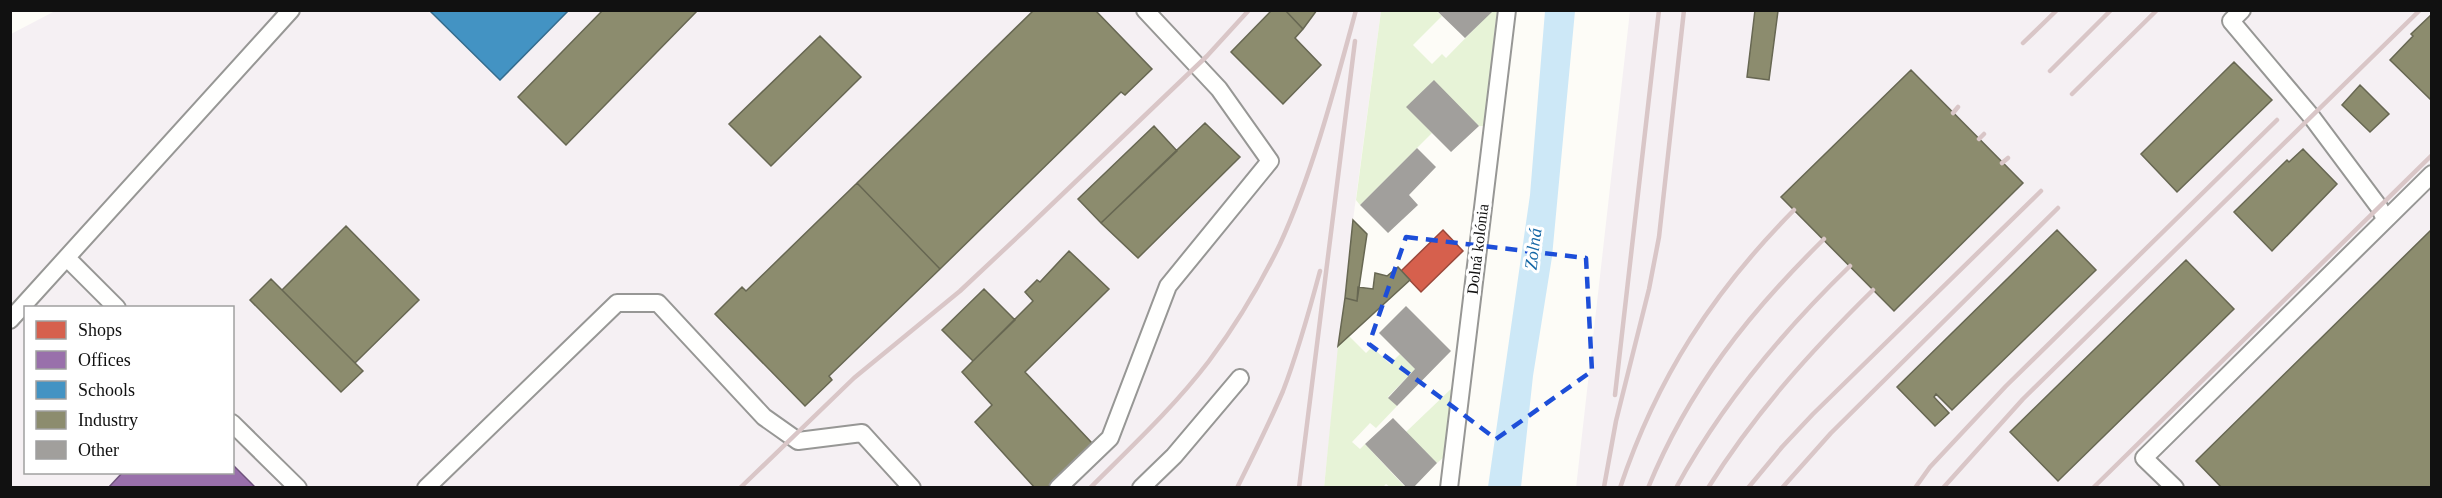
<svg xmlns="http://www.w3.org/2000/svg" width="2442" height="498" font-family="'Times New Roman',serif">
  <rect width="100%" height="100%" fill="#fdfcf7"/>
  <!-- industrial -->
  <path fill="#f5f0f3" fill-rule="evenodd" d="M 55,11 L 1381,11 L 1353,220 L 1324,487 L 11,488 L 11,34 ZM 26,308 L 232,308 L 232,472 L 26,472 Z
    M 1630,11 L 2431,11 L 2431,487 L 1576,488 Z"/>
  <!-- green -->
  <path fill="#e7f3d7" d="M 1381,11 L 1436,11 L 1442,16 L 1413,45 L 1432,64 L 1442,54 L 1446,58 L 1491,12 L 1490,11 L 1497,11 L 1484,126 L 1479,126 L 1433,81 L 1407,107 L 1432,133 L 1360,205 L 1356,200 Z
    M 1349,336 L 1366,353 L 1372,347 L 1390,364 L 1400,354 L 1415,369 L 1388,397 L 1397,406 L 1376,428 L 1370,423 L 1352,442 L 1360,449 L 1365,444 L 1405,487 L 1390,487 L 1386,484 L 1383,487 L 1324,488 L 1338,346 Z
    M 1452,388 L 1443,458 L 1437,463 L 1406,432 Z"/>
  <!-- water -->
  <path fill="#cde8f7" d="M 1545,11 L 1575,11 L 1552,257 L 1533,376 L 1521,487 L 1488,487 L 1530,195 Z"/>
  <!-- shops -->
  <path fill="#d6604d" stroke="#9b483b" stroke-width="1.5" d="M 1443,230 L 1463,251 L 1421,292 L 1401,271 Z"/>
  <!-- offices -->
  <path fill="#9970ab" stroke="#70547d" stroke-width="1.5" d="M 232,464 L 256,488 L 108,488 L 123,472 L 232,472 Z"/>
  <!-- schools -->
  <path fill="#4393c3" stroke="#346c8e" stroke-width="1.5" d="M 429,10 L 569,10 L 500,80 Z"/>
  <!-- industry -->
  <path fill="#8c8c6e" stroke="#676752" stroke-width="1.5" d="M 603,10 L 698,10 L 566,145 L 518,97 Z
    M 1034,10 L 1095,10 L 1152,69 L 1125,95 L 1121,92 L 940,269 L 857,183 Z
    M 1272,10 L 1285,10 L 1303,29 L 1295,38 L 1321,65 L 1283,104 L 1231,52 Z
    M 1285,10 L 1317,10 L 1303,29 Z
    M 1755,10 L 1778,11 L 1769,80 L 1747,77 Z
    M 2432,14 L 2432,101 L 2390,60 L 2413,36 L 2411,34 Z
    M 820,36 L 861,77 L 771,166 L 729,124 Z
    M 2234,62 L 2272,100 L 2177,192 L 2141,154 Z
    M 1911,70 L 2023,183 L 1894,311 L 1781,197 Z
    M 2360,85 L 2389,114 L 2370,132 L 2342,105 Z
    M 1205,123 L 1240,157 L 1138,258 L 1101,223 Z
    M 1154,126 L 1177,151 L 1101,223 L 1078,199 Z
    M 2303,149 L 2337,184 L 2272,251 L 2234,212 L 2287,160 L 2289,162 Z
    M 857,183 L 940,269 L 829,376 L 832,380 L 805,406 L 715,314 L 742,287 L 746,291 Z
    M 1353,220 L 1367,234 L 1357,301 L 1345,298 Z
    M 346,226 L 419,300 L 355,363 L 282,290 Z
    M 2432,229 L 2432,488 L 2222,488 L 2196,461 Z
    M 2057,230 L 2096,270 L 1952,410 L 1936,394 L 1934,397 L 1949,413 L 1935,426 L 1897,387 Z
    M 1069,251 L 1109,289 L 1025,372 L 1092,443 L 1047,488 L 1035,488 L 975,422 L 992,405 L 962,372 L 1033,301 L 1025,292 L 1037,280 L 1040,282 Z
    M 2186,260 L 2234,309 L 2058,481 L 2010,432 Z
    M 1398,267 L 1410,280 L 1338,346 L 1345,298 L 1357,301 L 1358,287 L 1373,289 L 1375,273 L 1387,276 Z
    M 271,279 L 363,371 L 341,392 L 250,300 Z
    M 984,289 L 1015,320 L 973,361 L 942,330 Z"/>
  <!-- building -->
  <path fill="#a19f9c" d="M 1436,10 L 1490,10 L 1492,12 L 1465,38 Z
    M 1434,80 L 1479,126 L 1451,152 L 1406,107 Z
    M 1417,148 L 1436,167 L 1409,195 L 1418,205 L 1388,233 L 1360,205 Z
    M 1406,306 L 1451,351 L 1397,406 L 1388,398 L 1415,369 L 1379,333 Z
    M 1393,418 L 1437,463 L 1413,488 L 1407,488 L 1365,444 Z"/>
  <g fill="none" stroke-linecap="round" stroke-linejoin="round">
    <!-- lane casing -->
    <g stroke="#979795" stroke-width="20">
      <path id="lane" d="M 2242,10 L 2231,21 L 2311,116 L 2379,207 L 2385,219
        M 67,258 L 117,308
        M 10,320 L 291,10
        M 232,423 L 298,488
        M 426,488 L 617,303 L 658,303 L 764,417 L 798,441 L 862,433 L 912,488
        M 1058,488 L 1110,438 L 1168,286 L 1270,161 L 1219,89 L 1145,10
        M 1141,488 L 1174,456 L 1240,378
        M 1449,488 L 1507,10
        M 2175,488 L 2144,458 L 2432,174"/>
    </g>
    <!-- lane -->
    <use href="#lane" stroke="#fffffe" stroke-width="16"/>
    <!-- rail -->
    <path stroke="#d9c6c7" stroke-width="4.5" d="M 2023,43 L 2057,10
      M 2050,71 L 2111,10
      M 2072,94 L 2157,10
      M 1953,113 L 1958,107
      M 1979,139 L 1984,134
      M 2002,163 L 2008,158
      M 1615,395 L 1659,10
      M 1604,487 L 1616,421 L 1649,289 L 1659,237 L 1684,10
      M 740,488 L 854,378 L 960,291 L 1025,230 L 1207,56 L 1249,10
      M 1090,488 C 1131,447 1174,407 1209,361 C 1236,325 1260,285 1280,244 C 1313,172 1335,87 1356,10
      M 1237,488 C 1253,456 1269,424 1283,391 C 1298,352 1309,312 1320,271
      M 1299,488 L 1355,41
      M 1620,488 C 1657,377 1713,292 1794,210
      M 1648,488 C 1689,388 1748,314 1824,239
      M 1676,488 C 1721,405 1783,331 1850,266
      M 1708,488 C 1754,414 1811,351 1873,290
      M 1748,488 L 1782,447 L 1813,414 L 2041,191
      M 1782,488 L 1831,433 L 2058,208
      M 1915,488 L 1930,467 L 2006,386 L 2277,120
      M 1943,488 L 2023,399 L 2420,10
      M 2093,488 L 2432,155"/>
  </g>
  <!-- marked area -->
  <path fill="none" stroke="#1d4ed8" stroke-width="4.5" stroke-dasharray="12 8" stroke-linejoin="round" d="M 1406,237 L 1586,258 L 1592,371 L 1496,439 L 1369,344 Z"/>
  <g text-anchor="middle" stroke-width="6" stroke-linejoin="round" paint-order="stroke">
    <!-- street labels -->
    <g font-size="16" fill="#111" stroke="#fff">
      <text transform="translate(1477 249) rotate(-83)" y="6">Dolná kolónia</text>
    </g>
    <!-- water labels -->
    <g font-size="18" font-style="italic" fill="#1768a6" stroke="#fff">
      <text transform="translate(1533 249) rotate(-83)" y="6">Zolná</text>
    </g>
  </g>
  <!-- border -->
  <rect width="2442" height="498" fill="none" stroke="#111111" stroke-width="24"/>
  <!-- legend -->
  <rect x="24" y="306" width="210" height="168" fill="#ffffff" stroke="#a0a0a0" stroke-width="1.5"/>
  <rect x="36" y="321" width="30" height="18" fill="#d6604d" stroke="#a0a0a0" stroke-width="1.5"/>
  <text x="78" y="336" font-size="18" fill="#111111">Shops</text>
  <rect x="36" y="351" width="30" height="18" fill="#9970ab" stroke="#a0a0a0" stroke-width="1.5"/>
  <text x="78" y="366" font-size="18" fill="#111111">Offices</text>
  <rect x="36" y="381" width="30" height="18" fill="#4393c3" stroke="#a0a0a0" stroke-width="1.5"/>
  <text x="78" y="396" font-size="18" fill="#111111">Schools</text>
  <rect x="36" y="411" width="30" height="18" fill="#8c8c6e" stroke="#a0a0a0" stroke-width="1.5"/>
  <text x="78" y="426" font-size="18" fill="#111111">Industry</text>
  <rect x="36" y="441" width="30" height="18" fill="#a19f9c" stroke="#a0a0a0" stroke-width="1.5"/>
  <text x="78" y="456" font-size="18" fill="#111111">Other</text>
</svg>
